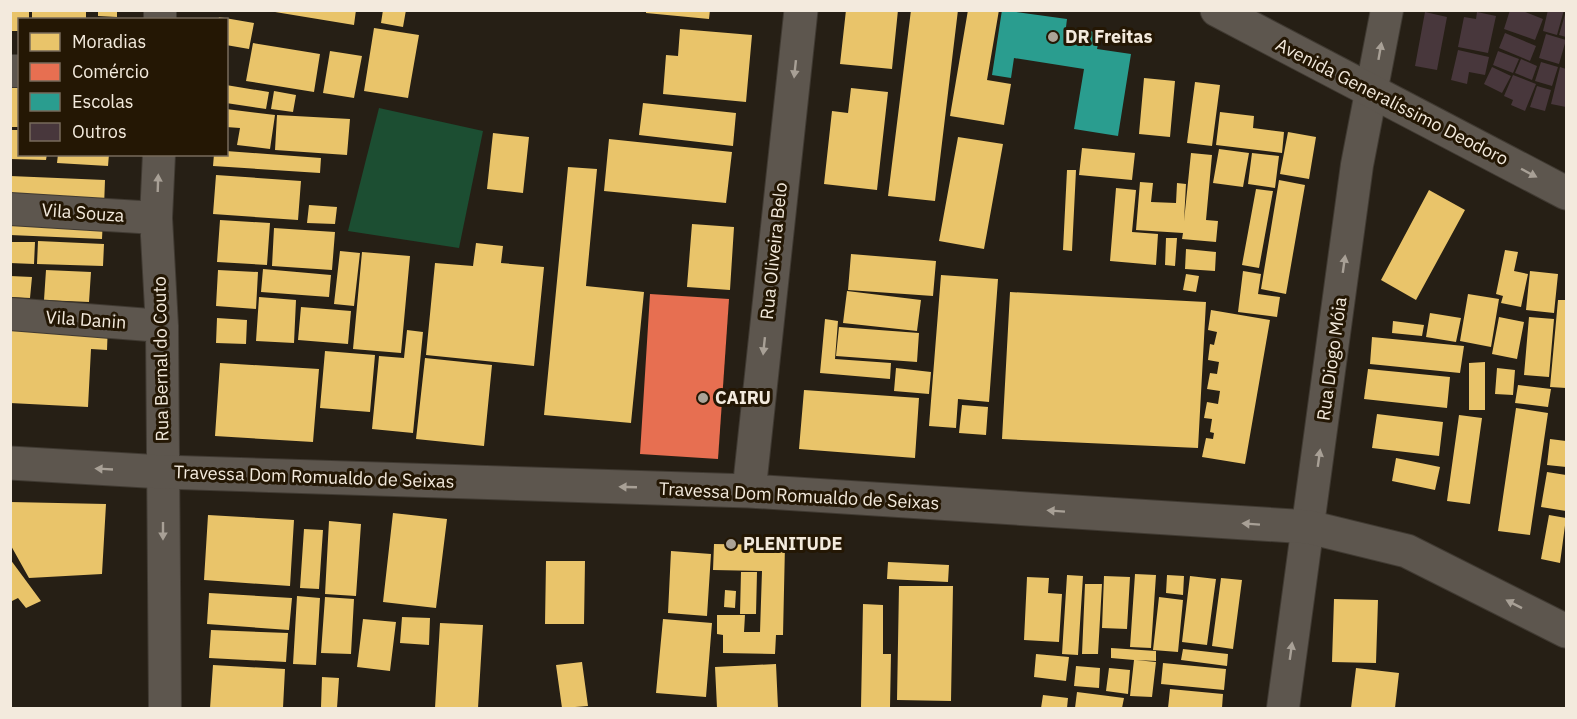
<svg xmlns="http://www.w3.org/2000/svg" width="1577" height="719" font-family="'IBM Plex Sans',sans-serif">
  <rect width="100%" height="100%" fill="#261f15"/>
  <!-- green -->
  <path fill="#1c4e32" d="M 379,108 L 483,131 L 459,248 L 348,231 Z"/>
  <!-- homes -->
  <path fill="#e9c46a" d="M 10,10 L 29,10 L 29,20 L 20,20 L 20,31 L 10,31 Z
    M 32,10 L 86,10 L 86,20 L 32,20 Z
    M 98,10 L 117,10 L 117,17 L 98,16 Z
    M 263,10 L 356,10 L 354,25 Z
    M 383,10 L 406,10 L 403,27 L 381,23 Z
    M 646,10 L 710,10 L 709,19 L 646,13 Z
    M 846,10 L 898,10 L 892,69 L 840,64 Z
    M 911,10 L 958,10 L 935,201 L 888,196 Z
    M 968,10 L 999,10 L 987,80 L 1011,84 L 1004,125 L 950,116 Z
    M 219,17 L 254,23 L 249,49 L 226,45 L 226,18 L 218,20 Z
    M 374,28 L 419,35 L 408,98 L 364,91 Z
    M 680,29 L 752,35 L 746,102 L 663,94 L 666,55 L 678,56 Z
    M 253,43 L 320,54 L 314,92 L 246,81 Z
    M 330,51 L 362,56 L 354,98 L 323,93 Z
    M 1144,78 L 1175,81 L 1170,137 L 1139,134 Z
    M 10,79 L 20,80 L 20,127 L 10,127 Z
    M 1195,82 L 1220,85 L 1212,146 L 1187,143 Z
    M 226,85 L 269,92 L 266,109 L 226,103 Z
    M 851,88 L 888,92 L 877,190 L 824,184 L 832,111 L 848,113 Z
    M 274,91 L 296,95 L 293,112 L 271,109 Z
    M 643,103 L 736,113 L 733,146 L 639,135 Z
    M 226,109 L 275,115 L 270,149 L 237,145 L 240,128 L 226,127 Z
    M 1220,112 L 1254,116 L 1253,128 L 1284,132 L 1282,153 L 1216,145 Z
    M 277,115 L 350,119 L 347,155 L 275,150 Z
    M 10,130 L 20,130 L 20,154 L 47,154 L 46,160 L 10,159 Z
    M 1288,132 L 1316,137 L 1309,179 L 1280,174 Z
    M 493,133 L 529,137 L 523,193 L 487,189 Z
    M 958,137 L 1003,144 L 984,249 L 939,241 Z
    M 609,139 L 732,152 L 726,203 L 604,191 Z
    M 1082,148 L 1135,153 L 1132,180 L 1079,175 Z
    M 1219,149 L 1249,153 L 1243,187 L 1213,183 Z
    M 226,151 L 321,158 L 320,173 L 213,166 L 214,154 L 226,154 Z
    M 1191,153 L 1212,155 L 1206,220 L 1218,221 L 1216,242 L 1182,239 L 1183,233 L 1136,230 L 1140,182 L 1153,183 L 1151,202 L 1176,203 L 1177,183 L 1186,184 L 1184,221 Z
    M 1252,153 L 1279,156 L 1275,188 L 1248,184 Z
    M 58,154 L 109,154 L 108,166 L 57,163 Z
    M 568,167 L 597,169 L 586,286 L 644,292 L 631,423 L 544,415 Z
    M 1067,170 L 1076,170 L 1072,251 L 1063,250 Z
    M 216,175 L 301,181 L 298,220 L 213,214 Z
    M 10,176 L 105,180 L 104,207 L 10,204 Z
    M 1279,180 L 1305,185 L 1286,294 L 1261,289 Z
    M 1116,188 L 1136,190 L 1132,232 L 1158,234 L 1156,265 L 1110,261 Z
    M 1256,189 L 1273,191 L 1259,268 L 1242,265 Z
    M 1429,190 L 1465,210 L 1416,300 L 1381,280 Z
    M 309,205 L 337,207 L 335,224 L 307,223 Z
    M 10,213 L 103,217 L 102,239 L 10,235 Z
    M 220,220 L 270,223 L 267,265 L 217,262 Z
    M 692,224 L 734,227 L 730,290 L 687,287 Z
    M 274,228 L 335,232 L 332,270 L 272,266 Z
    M 1166,238 L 1177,238 L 1175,266 L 1165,265 Z
    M 38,241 L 104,244 L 103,266 L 37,264 Z
    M 10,242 L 35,242 L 34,264 L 10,263 Z
    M 476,243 L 503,246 L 501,263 L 544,267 L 534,366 L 426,355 L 435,263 L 473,266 Z
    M 1186,249 L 1216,252 L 1215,271 L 1185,269 Z
    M 1505,250 L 1518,252 L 1514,271 L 1528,274 L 1521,307 L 1501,303 L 1503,296 L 1496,294 Z
    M 340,251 L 360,253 L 354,306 L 334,304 Z
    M 362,252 L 410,256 L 401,353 L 353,349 Z
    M 851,254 L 936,261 L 933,296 L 848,290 Z
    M 263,269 L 331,275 L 329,297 L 261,292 Z
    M 46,270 L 91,272 L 89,302 L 44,300 Z
    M 218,270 L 258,272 L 256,309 L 216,306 Z
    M 1243,271 L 1261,274 L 1258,294 L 1280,297 L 1277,317 L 1238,312 Z
    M 1530,271 L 1558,274 L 1554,313 L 1526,310 Z
    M 1186,274 L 1199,276 L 1196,292 L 1183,290 Z
    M 941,275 L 998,279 L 989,402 L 958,399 L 956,428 L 929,426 Z
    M 10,276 L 32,277 L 30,298 L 10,297 Z
    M 847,291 L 921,300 L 917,331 L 843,323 Z
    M 1010,292 L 1206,302 L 1198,448 L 1002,439 Z
    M 1468,294 L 1499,299 L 1491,347 L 1460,341 Z
    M 259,297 L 296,300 L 294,343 L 256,341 Z
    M 1558,300 L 1566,300 L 1566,388 L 1550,387 Z
    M 301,307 L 351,311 L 348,344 L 298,340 Z
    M 1211,310 L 1270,320 L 1245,464 L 1202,457 L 1206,438 L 1213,439 L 1214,433 L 1210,432 L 1212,419 L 1204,418 L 1207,402 L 1218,404 L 1220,391 L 1207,389 L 1210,373 L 1217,374 L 1219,362 L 1208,360 L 1210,344 L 1214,345 L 1217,332 L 1208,330 Z
    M 1430,313 L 1461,318 L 1456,342 L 1426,337 Z
    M 1499,317 L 1524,322 L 1517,359 L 1492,354 Z
    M 1529,317 L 1554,319 L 1549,377 L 1524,375 Z
    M 217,318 L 247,320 L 246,344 L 216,343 Z
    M 10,319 L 108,323 L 107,350 L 91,349 L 88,407 L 10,403 Z
    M 825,319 L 838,321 L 835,359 L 891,363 L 890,379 L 820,373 Z
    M 1393,321 L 1424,325 L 1422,336 L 1392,333 Z
    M 839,327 L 919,333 L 917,362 L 836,356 Z
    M 407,330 L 423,332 L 413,433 L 372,429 L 379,356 L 404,358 Z
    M 1372,337 L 1464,346 L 1460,373 L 1370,364 Z
    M 325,351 L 375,355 L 370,412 L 320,408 Z
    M 425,358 L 492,365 L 484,446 L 416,439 Z
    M 1485,362 L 1485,410 L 1469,410 L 1469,363 Z
    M 220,363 L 319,369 L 313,442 L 215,436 Z
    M 896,368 L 931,372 L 929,394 L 894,391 Z
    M 1497,368 L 1515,370 L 1513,395 L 1495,394 Z
    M 1368,369 L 1450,377 L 1447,408 L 1364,399 Z
    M 1518,385 L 1551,389 L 1548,407 L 1515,403 Z
    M 804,390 L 919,398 L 915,458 L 799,449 Z
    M 962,405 L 988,407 L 986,435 L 959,433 Z
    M 1516,408 L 1548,413 L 1530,535 L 1498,531 Z
    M 1377,414 L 1443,422 L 1439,456 L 1372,448 Z
    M 1459,415 L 1482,418 L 1470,504 L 1447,501 Z
    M 1550,439 L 1566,441 L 1566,467 L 1547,465 Z
    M 1396,458 L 1440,467 L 1435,490 L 1392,481 Z
    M 1547,472 L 1566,475 L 1566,511 L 1541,507 Z
    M 10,502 L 106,504 L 102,574 L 29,578 L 10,544 Z
    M 393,513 L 447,519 L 436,608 L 383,602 Z
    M 208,515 L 294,520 L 290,586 L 204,580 Z
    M 1549,515 L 1566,518 L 1560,563 L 1541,559 Z
    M 329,521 L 361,524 L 356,596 L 325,594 Z
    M 304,529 L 323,530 L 319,589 L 300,588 Z
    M 714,544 L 785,545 L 783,635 L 776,635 L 775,654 L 723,653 L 723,635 L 717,634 L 717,615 L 745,615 L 744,632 L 760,632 L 762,571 L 713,570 Z
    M 671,551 L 711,554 L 707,616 L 668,613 Z
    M 10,559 L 41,601 L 26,608 L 18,598 L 10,602 Z
    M 546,561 L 585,561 L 584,624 L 545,624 Z
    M 888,562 L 949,565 L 948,582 L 887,579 Z
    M 741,572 L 757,572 L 756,614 L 740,614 Z
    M 1135,574 L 1156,575 L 1151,648 L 1130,647 Z
    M 1067,575 L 1083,576 L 1078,655 L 1062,654 Z
    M 1167,575 L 1184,576 L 1183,595 L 1166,593 Z
    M 1104,576 L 1130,577 L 1127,629 L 1102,628 Z
    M 1190,576 L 1216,579 L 1207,645 L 1182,642 Z
    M 1027,577 L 1049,578 L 1048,593 L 1062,594 L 1059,642 L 1024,640 Z
    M 1221,578 L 1242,580 L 1233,649 L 1212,646 Z
    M 1085,584 L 1102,584 L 1098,654 L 1082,654 Z
    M 899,586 L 953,586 L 951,701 L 897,700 Z
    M 725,590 L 736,591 L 735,608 L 724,607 Z
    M 209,593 L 292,598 L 289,630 L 207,624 Z
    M 297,596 L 320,598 L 316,665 L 293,664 Z
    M 325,597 L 354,599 L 351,654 L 321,653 Z
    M 1159,597 L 1183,600 L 1178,652 L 1153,650 Z
    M 1334,599 L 1378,600 L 1376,663 L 1332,662 Z
    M 863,604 L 883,605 L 883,654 L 891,654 L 890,707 L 861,707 Z
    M 402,617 L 430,618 L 429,645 L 400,643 Z
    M 363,619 L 396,622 L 390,671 L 357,667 Z
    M 663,619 L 712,623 L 706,697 L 656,693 Z
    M 440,623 L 483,625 L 478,708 L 435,708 Z
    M 211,630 L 288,633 L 286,662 L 209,658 Z
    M 1111,648 L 1156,651 L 1156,661 L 1136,660 L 1156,662 L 1152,697 L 1130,696 L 1134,660 L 1111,658 Z
    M 1183,649 L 1228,654 L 1227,666 L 1181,660 Z
    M 1036,654 L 1069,657 L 1066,681 L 1034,677 Z
    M 582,662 L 588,706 L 562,708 L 556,665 Z
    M 1163,663 L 1226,669 L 1224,690 L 1161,684 Z
    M 776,664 L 778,708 L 717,708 L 715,667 Z
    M 213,665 L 285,669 L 283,708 L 210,708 Z
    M 1076,666 L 1100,668 L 1099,688 L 1074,686 Z
    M 1109,668 L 1130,670 L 1128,694 L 1106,691 Z
    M 1356,668 L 1399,673 L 1395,708 L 1351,708 Z
    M 322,677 L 339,678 L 337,708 L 321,707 Z
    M 1170,689 L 1223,694 L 1222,708 L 1168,708 Z
    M 1077,692 L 1124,698 L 1122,708 L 1075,708 Z
    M 1043,695 L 1068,698 L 1067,708 L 1041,708 Z"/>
  <!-- shops -->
  <path fill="#e76f51" d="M 650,294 L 729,299 L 718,459 L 640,454 Z"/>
  <!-- schools -->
  <path fill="#2a9d8f" d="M 1002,10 L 1067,19 L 1066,27 L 1100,33 L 1097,49 L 1131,54 L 1118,136 L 1074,129 L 1084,69 L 1014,58 L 1011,78 L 992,75 Z"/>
  <!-- building -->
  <path fill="#48373c" d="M 1510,10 L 1520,10 L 1543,19 L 1535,40 L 1504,29 Z
    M 1548,10 L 1564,10 L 1557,35 L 1543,31 Z
    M 1566,11 L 1566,37 L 1559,35 Z
    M 1425,12 L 1447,17 L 1437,70 L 1415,66 Z
    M 1477,12 L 1496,16 L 1488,53 L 1458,47 L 1464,17 L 1476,19 Z
    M 1505,33 L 1536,46 L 1530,61 L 1499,48 Z
    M 1546,34 L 1566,40 L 1559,64 L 1539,58 Z
    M 1458,50 L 1489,57 L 1485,75 L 1469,72 L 1467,84 L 1451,80 Z
    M 1498,51 L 1519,59 L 1513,73 L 1493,65 Z
    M 1521,59 L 1537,66 L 1532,80 L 1515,73 Z
    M 1541,62 L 1558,67 L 1552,86 L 1535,81 Z
    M 1492,67 L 1511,76 L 1502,93 L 1484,84 Z
    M 1560,67 L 1566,69 L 1566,107 L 1551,104 Z
    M 1513,75 L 1536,84 L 1525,111 L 1511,105 L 1513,100 L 1504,96 Z
    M 1537,86 L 1551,90 L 1545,111 L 1530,107 Z"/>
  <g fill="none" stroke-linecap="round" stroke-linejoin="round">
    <!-- street casing -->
    <g stroke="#403a32" stroke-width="34">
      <path id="street" d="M 160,20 L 160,10
        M 10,71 L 20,71
        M 159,154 L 156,218 L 162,326 L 165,708
        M 10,209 L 156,218
        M 10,314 L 162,326
        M 1283,708 L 1357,165 L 1387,10"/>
    </g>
    <!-- secondary casing -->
    <g stroke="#403a32" stroke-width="35">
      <path id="secondary" d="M 1217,10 L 1566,193
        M 10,463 L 163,472 L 749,491 L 1309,527 L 1407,551 L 1566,631
        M 749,491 L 801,10"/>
    </g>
    <!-- street -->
    <use href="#street" stroke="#5d564e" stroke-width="32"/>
    <!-- secondary -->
    <use href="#secondary" stroke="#5d564e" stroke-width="33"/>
  </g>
  <!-- one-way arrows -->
  <defs><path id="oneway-solid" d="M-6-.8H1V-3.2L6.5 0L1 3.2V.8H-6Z" transform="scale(1.5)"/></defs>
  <g fill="#a8a096">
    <use href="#oneway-solid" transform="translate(1380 51) rotate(-80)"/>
    <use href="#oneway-solid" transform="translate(795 69) rotate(96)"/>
    <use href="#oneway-solid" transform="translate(1529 173) rotate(28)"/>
    <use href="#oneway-solid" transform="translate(158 183) rotate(-88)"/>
    <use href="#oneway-solid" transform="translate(1344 264) rotate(-82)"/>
    <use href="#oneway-solid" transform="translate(764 346) rotate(96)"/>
    <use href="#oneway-solid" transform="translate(1319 458) rotate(-82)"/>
    <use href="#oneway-solid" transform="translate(104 469) rotate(-177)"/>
    <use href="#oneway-solid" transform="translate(628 487) rotate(-178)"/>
    <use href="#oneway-solid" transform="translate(1056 511) rotate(-176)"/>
    <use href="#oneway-solid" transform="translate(1251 524) rotate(-176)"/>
    <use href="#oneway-solid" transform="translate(163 531) rotate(90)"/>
    <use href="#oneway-solid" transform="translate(1514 604) rotate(-153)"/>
    <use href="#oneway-solid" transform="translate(1291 651) rotate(-82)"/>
  </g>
  <!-- markers -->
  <g fill="#aba397" stroke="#241704" stroke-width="2">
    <circle cx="1053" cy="37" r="6"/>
    <circle cx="703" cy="398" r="6"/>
    <circle cx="731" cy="544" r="6"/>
  </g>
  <g text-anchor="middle" stroke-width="6" stroke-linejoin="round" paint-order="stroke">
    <!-- poi labels -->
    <g font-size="18" font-weight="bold" fill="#f3eadd" stroke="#241704" text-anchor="start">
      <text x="1065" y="43">DR Freitas</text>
      <text x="715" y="404">CAIRU</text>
      <text x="743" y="550">PLENITUDE</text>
    </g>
    <!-- street labels -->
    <g font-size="18" fill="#f3eadd" stroke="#241704">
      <text transform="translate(1392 102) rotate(27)" y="6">Avenida Generalíssimo Deodoro</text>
      <text transform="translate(83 213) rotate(4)" y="6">Vila Souza</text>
      <text transform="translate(774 251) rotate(-84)" y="6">Rua Oliveira Belo</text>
      <text transform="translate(86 320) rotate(4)" y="6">Vila Danin</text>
      <text transform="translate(161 359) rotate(-91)" y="6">Rua Bernal do Couto</text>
      <text transform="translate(1332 359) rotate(-82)" y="6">Rua Diogo Móia</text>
      <text transform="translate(314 477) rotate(2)" y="6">Travessa Dom Romualdo de Seixas</text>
      <text transform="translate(799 496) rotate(3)" y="6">Travessa Dom Romualdo de Seixas</text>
    </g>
  </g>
  <!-- border -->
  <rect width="1577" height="719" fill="none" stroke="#f3eadd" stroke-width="24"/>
  <!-- legend -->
  <rect x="18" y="18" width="210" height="138" fill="#241704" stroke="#776b5b" stroke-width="1.5"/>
  <rect x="30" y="33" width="30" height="18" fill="#e9c46a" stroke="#776b5b" stroke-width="1.5"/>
  <text x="72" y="48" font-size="18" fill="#f3eadd">Moradias</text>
  <rect x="30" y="63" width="30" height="18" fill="#e76f51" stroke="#776b5b" stroke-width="1.5"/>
  <text x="72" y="78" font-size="18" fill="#f3eadd">Comércio</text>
  <rect x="30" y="93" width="30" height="18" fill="#2a9d8f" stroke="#776b5b" stroke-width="1.5"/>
  <text x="72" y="108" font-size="18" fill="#f3eadd">Escolas</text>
  <rect x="30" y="123" width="30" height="18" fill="#48373c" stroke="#776b5b" stroke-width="1.5"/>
  <text x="72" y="138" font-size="18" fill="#f3eadd">Outros</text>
</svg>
